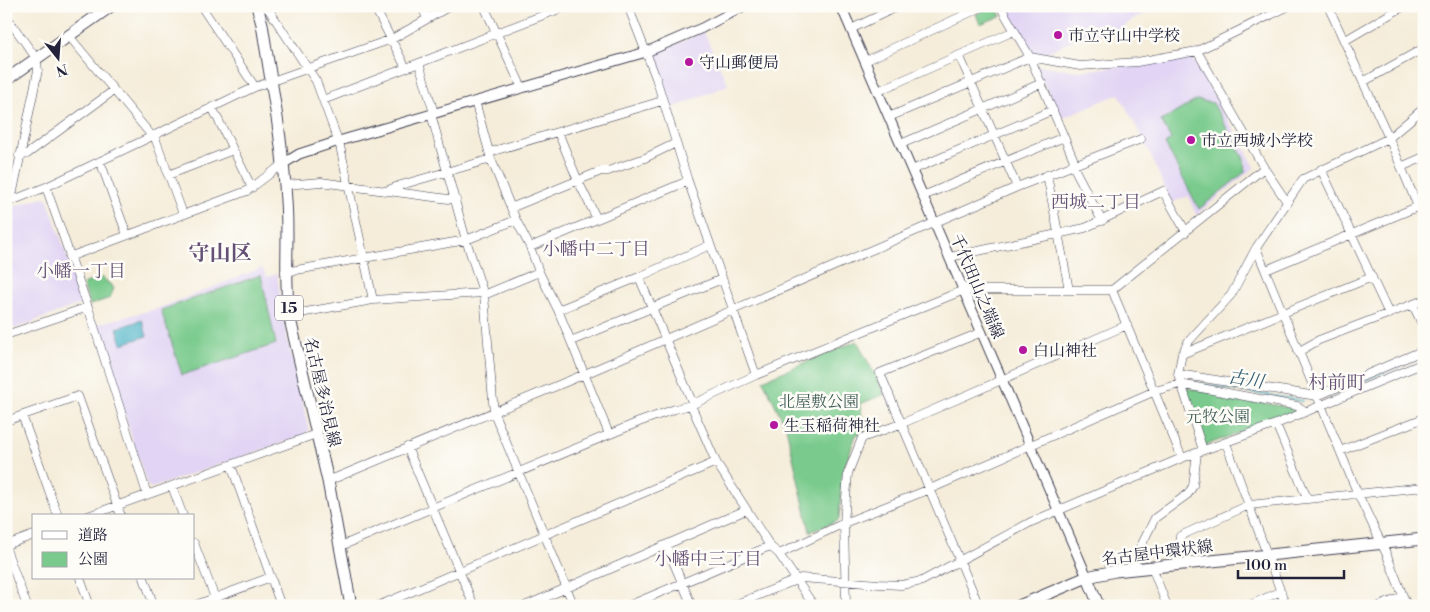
<svg xmlns="http://www.w3.org/2000/svg" width="1430" height="612" font-family="'Libre Bodoni','Noto Serif JP',serif">
  <rect width="100%" height="100%" fill="#fdfcf7"/>
  <filter id="ink" filterUnits="userSpaceOnUse"><feTurbulence type="fractalNoise" baseFrequency=".02" numOctaves="2"/><feDisplacementMap in="SourceGraphic" scale="10" xChannelSelector="R" yChannelSelector="G"/><feConvolveMatrix kernelMatrix="1 2 1 2 8 2 1 2 1" color-interpolation-filters="sRGB"/></filter>
  <filter id="wash" filterUnits="userSpaceOnUse"><feTurbulence type="fractalNoise" baseFrequency=".0096" numOctaves="4" result="noise"/><feDisplacementMap in="SourceGraphic" scale="20" xChannelSelector="R" yChannelSelector="G"/><feGaussianBlur stdDeviation="1.12" result="paint"/><feColorMatrix in="noise" values="0 0 0 0 0 0 0 0 0 0 0 0 0 0 0 0 0 1.4 0 .05"/><feComposite in="paint" operator="in"/></filter>
  <g filter="url(#wash)">
    <rect width="100%" height="100%" fill="#f5edda"/>
    <!-- built -->
    <path fill="#e1d4f4" d="M 1003,6 L 1170,6 L 1170,8 L 1151,11 L 1133,19 L 1121,29 L 1073,40 L 1038,57 L 1030,54 Z
      M 704,32 L 728,85 L 671,109 L 655,58 L 658,52 Z
      M 1190,58 L 1196,63 L 1255,167 L 1196,215 L 1188,196 L 1171,203 L 1147,147 L 1119,94 L 1059,119 L 1036,65 L 1079,71 Z
      M 43,197 L 47,198 L 83,303 L 14,329 L 6,308 L 6,299 L 9,297 L 6,290 L 6,209 Z
      M 262,268 L 267,277 L 277,274 L 284,324 L 309,430 L 305,435 L 151,488 L 147,485 L 96,324 L 156,309 Z"/>
    <!-- green -->
    <path fill="#79ca8c" stroke="#4e7664" d="M 992,6 L 995,6 L 1001,16 L 980,24 L 976,14 Z
      M 1197,100 L 1213,103 L 1244,159 L 1245,172 L 1199,209 L 1165,144 L 1171,139 L 1161,121 Z
      M 261,275 L 276,344 L 182,375 L 161,310 Z
      M 102,277 L 114,288 L 110,298 L 90,305 L 83,284 Z
      M 857,341 L 885,394 L 860,404 L 865,432 L 856,435 L 842,474 L 839,520 L 810,532 L 786,427 L 763,380 Z
      M 1187,388 L 1295,409 L 1294,412 L 1204,446 L 1185,390 Z"/>
    <!-- water -->
    <path fill="#49b2c7" stroke="#366a81" d="M 142,320 L 147,336 L 122,344 L 117,328 Z"/>
    <g fill="none" stroke-linecap="round" stroke-linejoin="round">
      <!-- stream -->
      <path stroke="#49b2c7" stroke-width="2" d="M 1194,383 L 1303,401
        M 1325,397 L 1424,355"/>
    </g>
  </g>
  <g filter="url(#ink)">
    <g fill="none" stroke-linecap="round" stroke-linejoin="round">
      <!-- minor casing -->
      <g stroke="#424053" stroke-width="9">
        <path id="minor" d="M 201,6 L 255,87
          M 264,6 L 269,10 L 316,81 L 340,146 L 373,300
          M 374,6 L 406,68
          M 422,6 L 427,19
          M 484,6 L 522,88
          M 628,6 L 656,78 L 688,181 L 756,375
          M 1000,6 L 1030,57 L 1075,163
          M 1328,6 L 1389,138 L 1424,221
          M 6,16 L 36,58 L 38,70 L 11,201
          M 851,29 L 899,6
          M 69,36 L 151,135
          M 1344,41 L 1404,6
          M 1197,51 L 1264,168 L 1287,202
          M 960,57 L 1017,187
          M 865,61 L 984,6
          M 419,63 L 434,113
          M 1363,82 L 1424,48
          M 878,91 L 1014,31
          M 323,100 L 567,6
          M 475,101 L 491,159 L 516,220 L 530,247 L 539,272 L 558,310 L 609,434
          M 212,107 L 252,188
          M 431,114 L 466,240 L 484,295 L 494,413 L 574,606
          M 889,117 L 1030,57 L 1080,66 L 1137,62 L 1197,51 L 1289,6
          M 558,132 L 578,181 L 597,219
          M 154,135 L 183,214
          M 901,144 L 1042,83
          M 490,152 L 662,101
          M 19,156 L 27,154 L 113,91
          M 100,161 L 127,235
          M 1072,164 L 1102,221
          M 1401,167 L 1424,157
          M 1321,169 L 1389,314
          M 912,170 L 1053,110
          M 168,175 L 233,150
          M 1047,175 L 1069,290
          M 285,185 L 321,182 L 386,191 L 401,185 L 491,159
          M 46,187 L 88,307 L 147,494
          M 388,191 L 456,200
          M 923,196 L 1064,137
          M 6,203 L 46,187 L 255,87 L 392,39 L 450,6
          M 513,207 L 601,171 L 608,171 L 645,158 L 676,143
          M 530,247 L 688,181
          M 1256,248 L 1357,492 L 1386,553 L 1407,606
          M 69,257 L 247,191 L 283,164
          M 950,257 L 1085,228 L 1163,191 L 1186,232
          M 1266,270 L 1424,204
          M 285,272 L 466,240 L 516,220
          M 639,277 L 693,404
          M 1112,290 L 1182,458
          M 484,295 L 539,272
          M 1413,305 L 1424,328
          M 558,310 L 639,277 L 710,245
          M 289,315 L 373,300 L 483,293
          M 6,335 L 88,307
          M 571,341 L 722,279
          M 1298,352 L 1319,340 L 1424,300
          M 1182,354 L 1372,277
          M 1178,374 L 1317,396 L 1424,350
          M 691,405 L 716,462 L 770,546 L 779,554 L 814,606
          M 22,415 L 58,516
          M 6,421 L 78,396 L 121,516
          M 1276,424 L 1307,498
          M 1226,443 L 1286,606
          M 407,447 L 474,606
          M 1203,450 L 1178,374 L 1182,354 L 1188,342 L 1231,295 L 1256,248 L 1303,179 L 1389,138 L 1424,108
          M 1340,451 L 1424,418
          M 231,465 L 281,606
          M 328,481 L 585,374 L 1017,187 L 1141,139
          M 172,486 L 183,516
          M 88,516 L 316,434
          M 194,543 L 218,606
          M 6,545 L 34,535
          M 666,545 L 692,606
          M 341,546 L 639,422 L 675,409 L 691,405 L 756,375 L 964,290 L 1112,290 L 1264,168
          M 6,549 L 27,606
          M 779,554 L 844,523 L 930,489 L 1155,391 L 1180,384 L 1297,406 L 1305,411
          M 1177,565 L 1180,536 L 1249,505 L 1424,487
          M 1152,567 L 1167,606
          M 1135,569 L 1135,558 L 1155,518 L 1188,494 L 1193,486 L 1197,453
          M 80,578 L 90,606
          M 144,578 L 154,606
          M 193,606 L 271,577
          M 378,606 L 716,462
          M 525,606 L 746,510
          M 628,606 L 770,546
          M 732,606 L 801,578 L 879,584 L 901,585 L 922,581 L 1031,522 L 1182,458 L 1276,424 L 1424,363
          M 846,606 L 844,523 L 848,473 L 862,438 L 903,423 L 1127,325
          M 979,606 L 880,373 L 982,332
          M 1248,606 L 1281,591
          M 1379,606 L 1403,597"/>
      </g>
      <!-- tertiary casing -->
      <g stroke="#424053" stroke-width="11">
        <path id="tertiary" d="M 841,6 L 1087,577
          M 283,164 L 299,154 L 339,141 L 646,52 L 702,28 L 744,6"/>
      </g>
      <!-- secondary casing -->
      <g stroke="#424053" stroke-width="12">
        <path id="secondary" d="M 1087,577 L 1099,606"/>
      </g>
      <!-- primary casing -->
      <g stroke="#424053" stroke-width="13">
        <path id="primary" d="M 257,6 L 262,24 C 271,83 283,142 286,201 C 289,240 284,277 289,315 L 328,481 L 351,606
          M 6,80 L 111,6
          M 1019,606 L 1087,577 L 1115,571 L 1424,539"/>
      </g>
      <!-- minor -->
      <use href="#minor" stroke="#fff" stroke-width="8"/>
      <!-- tertiary -->
      <use href="#tertiary" stroke="#fff" stroke-width="9"/>
      <!-- secondary -->
      <use href="#secondary" stroke="#fff" stroke-width="10"/>
      <!-- primary -->
      <use href="#primary" stroke="#fff" stroke-width="11"/>
    </g>
  </g>
  <!-- markers -->
  <g fill="#b5179e" stroke="#fdfcf7" stroke-width="2">
    <circle cx="1058" cy="35" r="5"/>
    <circle cx="689" cy="62" r="5"/>
    <circle cx="1191" cy="140" r="5"/>
    <circle cx="1023" cy="350" r="5"/>
    <circle cx="774" cy="425" r="5"/>
  </g>
  <g text-anchor="middle" stroke-width="5" stroke-linejoin="round" paint-order="stroke">
    <!-- shield labels -->
    <rect fill="#fdfcf7" stroke="#646373" stroke-width="1" x="275" y="295.5" width="28" height="25" rx="4"/>
    <g font-size="15" font-weight="bold" fill="#22223b">
      <text x="289" y="313">15</text>
    </g>
    <!-- poi labels -->
    <g font-size="16" fill="#22223b" stroke="#fdfcf7" text-anchor="start">
      <text x="1068" y="41">市立守山中学校</text>
      <text x="699" y="68">守山郵便局</text>
      <text x="1201" y="146">市立西城小学校</text>
      <text x="1033" y="356">白山神社</text>
      <text x="784" y="431">生玉稲荷神社</text>
    </g>
    <!-- street labels -->
    <g font-size="16" fill="#22223b" stroke="#fdfcf7">
      <text transform="translate(978 286) rotate(67)" y="6">千代田山之端線</text>
      <text transform="translate(323 392) rotate(77)" y="6">名古屋多治見線</text>
      <text transform="translate(1157 552) rotate(-7)" y="6">名古屋中環状線</text>
    </g>
    <!-- park labels -->
    <g font-size="16" fill="#405d57" stroke="#fdfcf7">
      <text x="819" y="407">北屋敷公園</text>
      <text x="1218" y="422">元牧公園</text>
    </g>
    <!-- neighbourhood labels -->
    <g font-size="18" fill="#655175" stroke="#fdfcf7">
      <text x="1096" y="208">西城二丁目</text>
      <text x="596" y="255">小幡中二丁目</text>
      <text x="81" y="277">小幡一丁目</text>
      <text x="708" y="565">小幡中三丁目</text>
    </g>
    <!-- water labels -->
    <g font-size="18" font-style="italic" fill="#325c73" stroke="#fdfcf7">
      <text transform="translate(1246 379) rotate(9)" y="6">古川</text>
    </g>
    <!-- quarter labels -->
    <g font-size="19" fill="#655175" stroke="#fdfcf7">
      <text x="1337" y="389">村前町</text>
    </g>
    <!-- district labels -->
    <g font-size="21" font-weight="bold" fill="#655175" stroke="#fdfcf7">
      <text x="220" y="260">守山区</text>
    </g>
  </g>
  <!-- margin -->
  <rect width="1430" height="612" fill="none" stroke="#fdfcf7" stroke-width="25"/>
  <!-- legend -->
  <rect x="32" y="514" width="162" height="65" fill="#fdfcf7" stroke="#a5a5ac"/>
  <rect x="42" y="531" width="25" height="8" fill="#ffffff" stroke="#a5a5ac"/>
  <text x="78" y="540" font-size="15" fill="#22223b">道路</text>
  <rect x="42" y="552" width="25" height="15" fill="#79ca8c" stroke="#a5a5ac"/>
  <text x="78" y="564" font-size="15" fill="#22223b">公園</text>
  <!-- north arrow -->
  <g transform="translate(58 58) rotate(163)" stroke="#fdfcf7" stroke-width="4" paint-order="stroke">
  <path d="M0-4L9 19L0 12L-9 19Z" fill="#22223b"/>
  <text y="-8" font-size="14" font-weight="bold" text-anchor="middle" fill="#22223b">N</text>
  </g>
  <!-- scale -->
  <path d="M1238 570v8h106v-8" fill="none" stroke="#22223b" stroke-width="2.5"/>
  <text x="1245" y="570" font-size="15" fill="#22223b" stroke="#fdfcf7" stroke-width="4" paint-order="stroke">100 m</text>
</svg>
